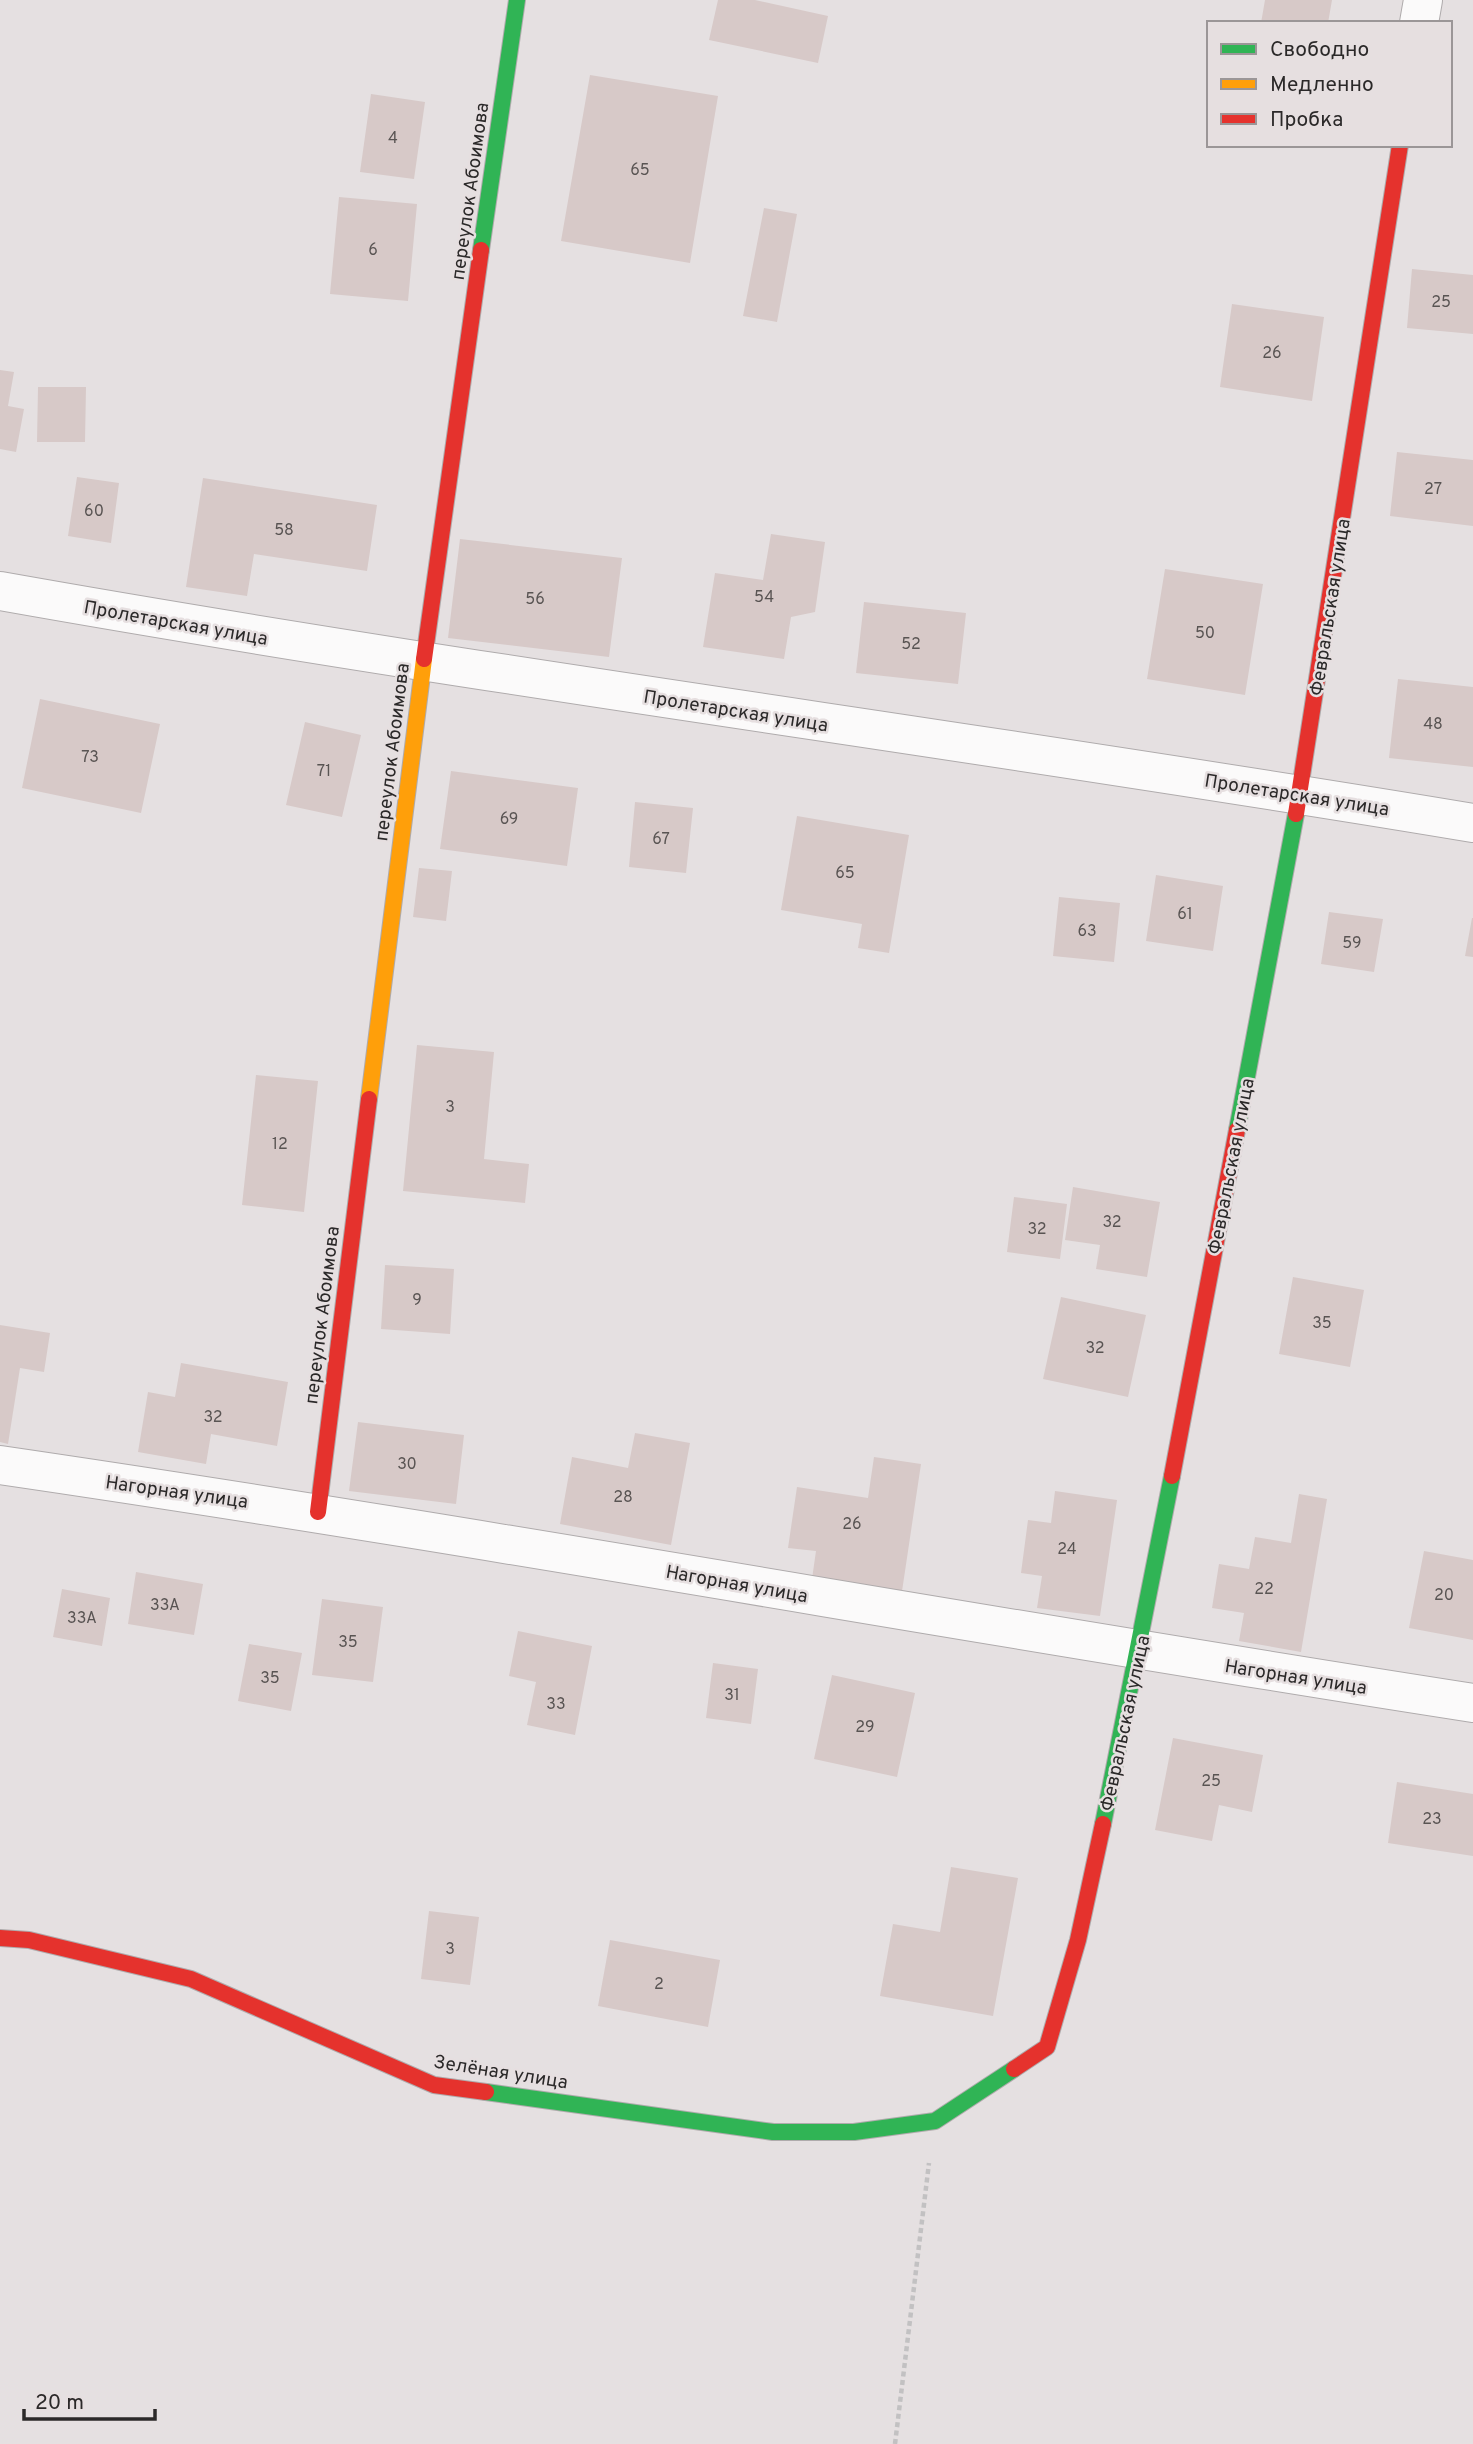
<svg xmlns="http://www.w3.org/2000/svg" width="1473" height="2444" font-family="Overpass,sans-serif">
  <rect width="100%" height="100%" fill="#e5e0e1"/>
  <!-- building -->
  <path fill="#d7c9c8" d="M 718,0 L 755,0 L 828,16 L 818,63 L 709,40 Z
    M 1265,0 L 1332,0 L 1328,23 L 1261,23 Z
    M 590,75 L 718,96 L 690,263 L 561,241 Z
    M 371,94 L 425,102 L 414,179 L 360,172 Z
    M 339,197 L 417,204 L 408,301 L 330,294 Z
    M 764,208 L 797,214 L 777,322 L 743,316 Z
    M 1412,269 L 1473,275 L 1473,334 L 1407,328 Z
    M 1232,304 L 1324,317 L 1312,401 L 1220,387 Z
    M 0,370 L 14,372 L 8,406 L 24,409 L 16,452 L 0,449 Z
    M 38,387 L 86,387 L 85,442 L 37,442 Z
    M 1397,452 L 1473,460 L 1473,526 L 1390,516 Z
    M 77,477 L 119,483 L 111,543 L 68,536 Z
    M 203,478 L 377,505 L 367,571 L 254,554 L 247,596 L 186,587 Z
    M 771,534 L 825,542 L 815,612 L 791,617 L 784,659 L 703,647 L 715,573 L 763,580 Z
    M 460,539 L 622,558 L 609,657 L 448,638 Z
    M 1165,569 L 1263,584 L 1245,695 L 1147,679 Z
    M 864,602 L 966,613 L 958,684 L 856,673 Z
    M 1398,679 L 1473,687 L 1473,767 L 1389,758 Z
    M 40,699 L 160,724 L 141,813 L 22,788 Z
    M 305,722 L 361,735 L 342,817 L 286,805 Z
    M 451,771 L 578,788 L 567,866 L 440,849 Z
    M 635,802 L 693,808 L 686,873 L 629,867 Z
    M 797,816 L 909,835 L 889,953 L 858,948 L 862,924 L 781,910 Z
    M 419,868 L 452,871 L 446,921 L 413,917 Z
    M 1156,875 L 1223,886 L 1213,951 L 1146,941 Z
    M 1059,897 L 1120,903 L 1114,962 L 1053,956 Z
    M 1329,912 L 1383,919 L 1374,972 L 1321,964 Z
    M 1472,918 L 1473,918 L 1473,957 L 1465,956 Z
    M 417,1045 L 494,1052 L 484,1159 L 529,1164 L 525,1203 L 403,1191 Z
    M 256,1075 L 318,1081 L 304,1212 L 242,1205 Z
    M 1073,1187 L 1160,1202 L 1147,1277 L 1096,1269 L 1100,1245 L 1065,1240 Z
    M 1014,1197 L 1067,1204 L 1060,1259 L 1007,1252 Z
    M 385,1265 L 454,1269 L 450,1334 L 381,1329 Z
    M 1293,1277 L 1364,1290 L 1350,1367 L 1279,1354 Z
    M 1061,1297 L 1146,1315 L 1128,1397 L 1043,1379 Z
    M 0,1325 L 50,1333 L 44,1372 L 20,1368 L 8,1444 L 0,1442 Z
    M 181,1363 L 288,1382 L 277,1446 L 211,1434 L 206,1464 L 138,1452 L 148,1392 L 175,1397 Z
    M 358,1422 L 464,1435 L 456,1504 L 349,1491 Z
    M 635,1433 L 690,1443 L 671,1545 L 560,1524 L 572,1457 L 628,1468 Z
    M 874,1457 L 921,1464 L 901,1598 L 811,1586 L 816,1551 L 788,1548 L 797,1487 L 868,1498 Z
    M 1055,1491 L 1117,1500 L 1100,1616 L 1037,1608 L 1042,1576 L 1021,1573 L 1028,1520 L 1051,1523 Z
    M 1299,1494 L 1327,1499 L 1301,1652 L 1239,1641 L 1244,1613 L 1212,1608 L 1219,1564 L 1249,1569 L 1255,1537 L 1291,1543 Z
    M 1424,1551 L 1473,1560 L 1473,1640 L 1409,1628 Z
    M 136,1572 L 203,1584 L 194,1635 L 128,1624 Z
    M 62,1589 L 110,1598 L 102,1646 L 53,1637 Z
    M 322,1599 L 383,1607 L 373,1682 L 312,1675 Z
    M 518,1631 L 592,1646 L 575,1735 L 527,1725 L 536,1682 L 509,1676 Z
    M 249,1644 L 302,1653 L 291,1711 L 238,1701 Z
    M 713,1663 L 758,1669 L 751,1724 L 706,1718 Z
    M 832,1675 L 915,1693 L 897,1777 L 814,1759 Z
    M 1173,1738 L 1263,1755 L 1252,1812 L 1219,1805 L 1212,1841 L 1155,1830 Z
    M 1397,1782 L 1473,1794 L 1473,1856 L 1388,1843 Z
    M 951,1867 L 1018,1878 L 993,2016 L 880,1996 L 893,1924 L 940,1932 Z
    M 429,1911 L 479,1917 L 470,1985 L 421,1979 Z
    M 610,1940 L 720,1960 L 708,2027 L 598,2006 Z"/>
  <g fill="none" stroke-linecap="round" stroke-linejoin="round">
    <!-- street casing -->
    <g stroke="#afabac" stroke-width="40">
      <path id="street" d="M 1419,23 L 1423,0
        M 0,591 C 489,678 983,741 1473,823
        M 0,1465 C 492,1537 981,1627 1473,1703"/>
    </g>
    <!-- fast casing -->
    <g stroke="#afabac" stroke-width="18">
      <path id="fast" d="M 481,250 L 517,0
        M 1237,1130 L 1296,814
        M 1103,1824 L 1172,1476
        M 486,2092 L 773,2132 L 854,2132 L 935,2121 L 1014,2069"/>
    </g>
    <!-- slow casing -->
    <g stroke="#afabac" stroke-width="18">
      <path id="slow" d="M 369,1099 L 424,659"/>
    </g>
    <!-- jam casing -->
    <g stroke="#afabac" stroke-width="18">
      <path id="jam" d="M 424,659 L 481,250
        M 1296,814 L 1400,145
        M 1172,1476 L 1237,1130
        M 318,1512 L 369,1099
        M 0,1938 L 29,1940 L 191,1979 L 434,2085 L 486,2092
        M 1014,2069 L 1047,2047 L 1078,1940 L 1103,1824"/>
    </g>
    <!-- path -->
    <path stroke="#c2c1c2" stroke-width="4.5" stroke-dasharray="5 3.5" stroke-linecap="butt" d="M 895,2444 L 929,2163"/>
    <!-- street -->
    <use href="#street" stroke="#fbfafa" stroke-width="38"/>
    <!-- fast -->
    <use href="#fast" stroke="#30b455" stroke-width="16"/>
    <!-- slow -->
    <use href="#slow" stroke="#ff9f0a" stroke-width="16"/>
    <!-- jam -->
    <use href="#jam" stroke="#e5322d" stroke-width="16"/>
  </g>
  <g text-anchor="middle" stroke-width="5" stroke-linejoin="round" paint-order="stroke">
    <!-- number labels -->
    <g font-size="16" fill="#595453">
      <text x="393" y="143">4</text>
      <text x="640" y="175">65</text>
      <text x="373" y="255">6</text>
      <text x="1441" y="307">25</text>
      <text x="1272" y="358">26</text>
      <text x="1433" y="494">27</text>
      <text x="94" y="516">60</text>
      <text x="284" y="535">58</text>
      <text x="764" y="602">54</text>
      <text x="535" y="604">56</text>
      <text x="1205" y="638">50</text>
      <text x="911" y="649">52</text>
      <text x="1433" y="729">48</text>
      <text x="90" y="762">73</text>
      <text x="324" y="776">71</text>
      <text x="509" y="824">69</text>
      <text x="661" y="844">67</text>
      <text x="845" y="878">65</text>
      <text x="1185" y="919">61</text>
      <text x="1087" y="936">63</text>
      <text x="1352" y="948">59</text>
      <text x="450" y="1112">3</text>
      <text x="280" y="1149">12</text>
      <text x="1112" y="1227">32</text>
      <text x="1037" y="1234">32</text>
      <text x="417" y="1305">9</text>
      <text x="1322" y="1328">35</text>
      <text x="1095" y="1353">32</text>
      <text x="213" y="1422">32</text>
      <text x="407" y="1469">30</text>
      <text x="623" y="1502">28</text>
      <text x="852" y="1529">26</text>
      <text x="1067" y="1554">24</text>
      <text x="1264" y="1594">22</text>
      <text x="1444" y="1600">20</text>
      <text x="165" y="1610">33А</text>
      <text x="82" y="1623">33А</text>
      <text x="348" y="1647">35</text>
      <text x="270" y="1683">35</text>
      <text x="732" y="1700">31</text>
      <text x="556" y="1709">33</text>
      <text x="865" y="1732">29</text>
      <text x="1211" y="1786">25</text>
      <text x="1432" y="1824">23</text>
      <text x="450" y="1954">3</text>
      <text x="659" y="1989">2</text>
    </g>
    <!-- street labels -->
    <g font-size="19" fill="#2b2929" stroke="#e6dfe0">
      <text transform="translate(469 191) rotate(-82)" y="7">переулок Абоимова</text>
      <text transform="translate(1329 607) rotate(-81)" y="7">Февральская улица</text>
      <text transform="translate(176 622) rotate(10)" y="7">Пролетарская улица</text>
      <text transform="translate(736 710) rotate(9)" y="7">Пролетарская улица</text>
      <text transform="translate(391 752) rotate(-83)" y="7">переулок Абоимова</text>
      <text transform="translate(1297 794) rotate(9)" y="7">Пролетарская улица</text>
      <text transform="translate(1230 1166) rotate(-79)" y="7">Февральская улица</text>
      <text transform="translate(321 1315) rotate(-83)" y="7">переулок Абоимова</text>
      <text transform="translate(177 1491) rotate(8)" y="7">Нагорная улица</text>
      <text transform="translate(737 1583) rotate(10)" y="7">Нагорная улица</text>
      <text transform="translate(1296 1676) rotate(9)" y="7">Нагорная улица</text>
      <text transform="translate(1124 1723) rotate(-78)" y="7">Февральская улица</text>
      <text transform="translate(501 2071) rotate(9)" y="7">Зелёная улица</text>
    </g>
  </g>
  <!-- legend -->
  <rect x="1207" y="21" width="245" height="126" fill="#e6dfe0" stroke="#9b9697" stroke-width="2"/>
  <rect x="1221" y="44" width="35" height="10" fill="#30b455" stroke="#9b9697" stroke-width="2"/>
  <text x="1270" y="56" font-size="21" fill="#2b2929">Свободно</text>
  <rect x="1221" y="79" width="35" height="10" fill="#ff9f0a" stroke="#9b9697" stroke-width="2"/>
  <text x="1270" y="91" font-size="21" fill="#2b2929">Медленно</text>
  <rect x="1221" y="114" width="35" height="10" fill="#e5322d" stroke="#9b9697" stroke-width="2"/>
  <text x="1270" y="126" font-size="21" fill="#2b2929">Пробка</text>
  <!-- scale -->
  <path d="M24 2409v10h131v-10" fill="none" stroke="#2b2929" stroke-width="3.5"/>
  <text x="35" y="2409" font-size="21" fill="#2b2929" stroke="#e6dfe0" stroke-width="5" paint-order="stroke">20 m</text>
</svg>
